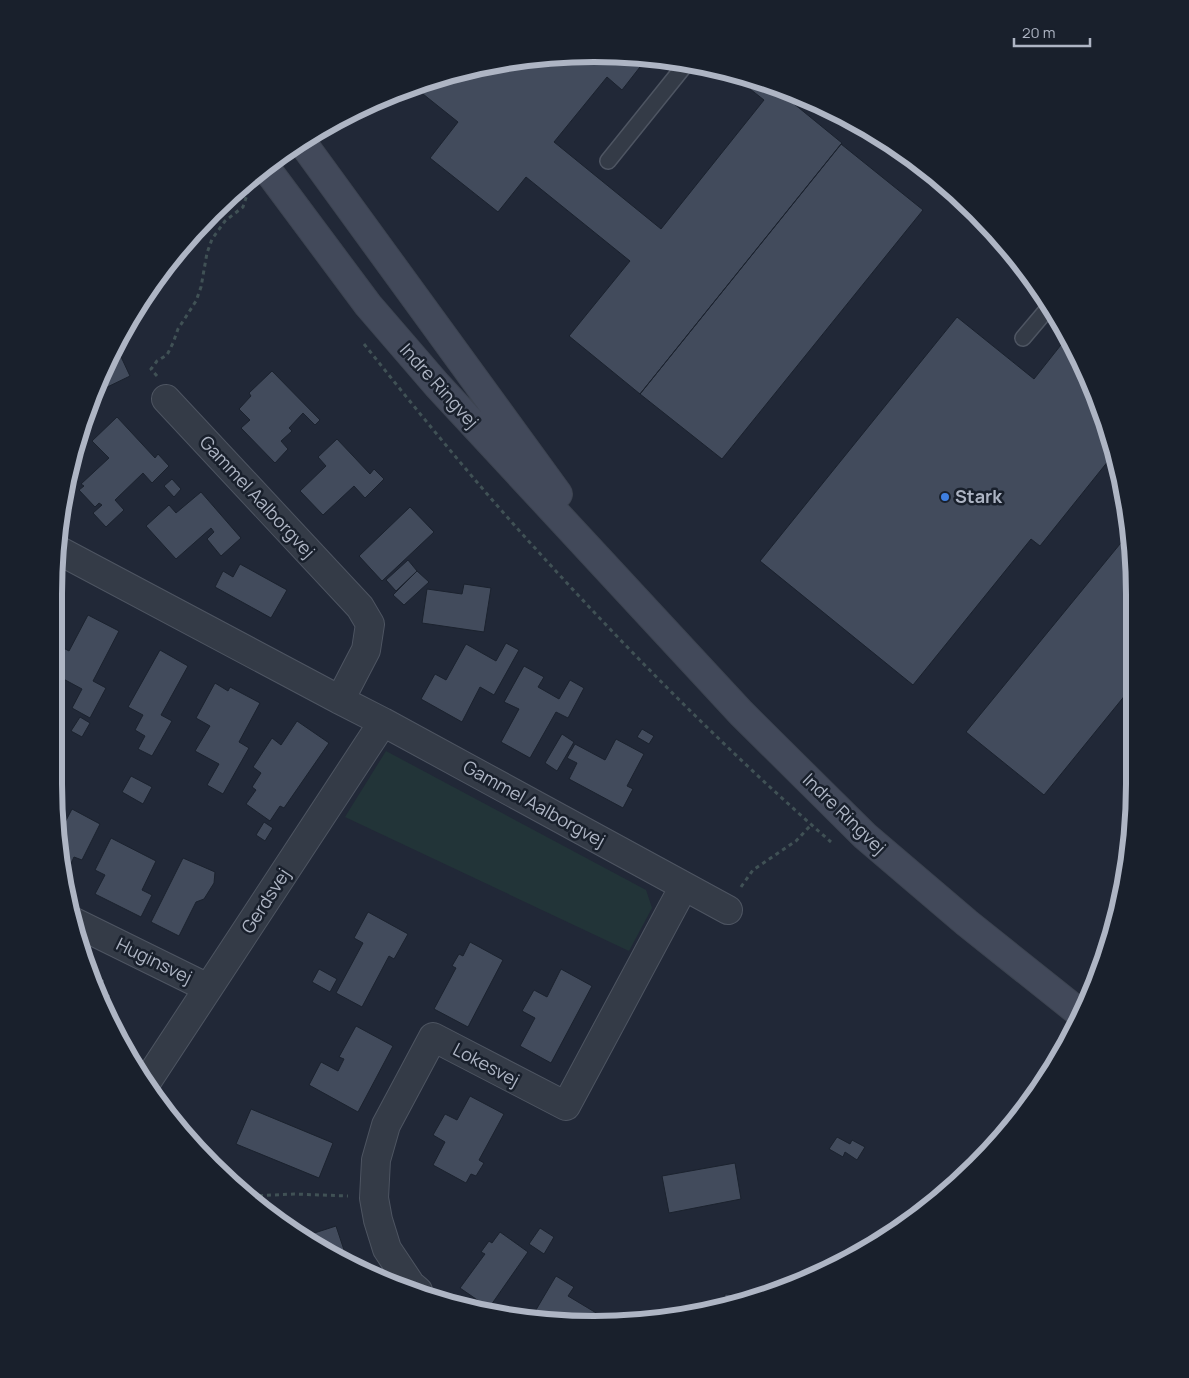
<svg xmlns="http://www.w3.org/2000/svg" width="1189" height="1378" font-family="Manrope,sans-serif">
  <rect width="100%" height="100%" fill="#212837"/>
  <!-- green -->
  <path fill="#223438" d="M 386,751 L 646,890 L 652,908 L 629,951 L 345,817 Z"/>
  <!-- building -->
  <path fill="#424b5c" stroke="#1b222e" d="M 630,55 L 647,58 L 622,90 L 607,77 L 554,142 L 661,229 L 764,100 L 750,89 L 757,81 L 798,96 L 793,103 L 842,143 L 640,394 L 569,336 L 630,261 L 526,177 L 498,212 L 430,158 L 458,122 L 413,86 L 420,83 L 524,58 Z
    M 841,144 L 923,210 L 722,459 L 640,394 Z
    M 175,255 L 177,259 L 166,264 Z
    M 957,317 L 1034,379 L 1068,336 L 1106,420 L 1113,455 L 1040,546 L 1031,539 L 913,685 L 760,561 Z
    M 116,346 L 130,376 L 95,393 L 110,355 Z
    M 272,371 L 320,420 L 315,425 L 303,413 L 289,428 L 292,431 L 281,441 L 288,449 L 275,463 L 241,428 L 250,420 L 239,409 L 251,396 L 249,393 Z
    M 117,417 L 155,458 L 158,454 L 169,466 L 152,483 L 143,473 L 115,500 L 124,510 L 106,527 L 93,513 L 102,505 L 99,503 L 95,507 L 79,490 L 84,486 L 81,484 L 109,458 L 92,441 Z
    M 337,439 L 370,474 L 374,469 L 384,479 L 365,498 L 354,486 L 323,515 L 300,491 L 326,466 L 318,457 Z
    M 172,479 L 181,489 L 174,497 L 164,486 Z
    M 201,492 L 241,538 L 221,556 L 207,539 L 214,532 L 211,528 L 176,559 L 146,526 L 169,505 L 176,513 Z
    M 410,507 L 434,532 L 382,581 L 359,556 Z
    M 1129,533 L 1134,559 L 1135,683 L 1044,795 L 966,732 Z
    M 408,560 L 417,571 L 396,591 L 386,580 Z
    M 240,564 L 287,590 L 271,618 L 215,587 L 223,571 L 233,577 Z
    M 417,571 L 429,582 L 404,605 L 393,595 Z
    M 464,584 L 491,588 L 484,632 L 422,623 L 427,589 L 462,594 Z
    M 88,615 L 119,631 L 93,681 L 106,688 L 90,718 L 72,708 L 82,689 L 56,675 L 56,644 L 69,651 Z
    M 506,643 L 519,650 L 494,695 L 480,687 L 462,722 L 421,699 L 435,674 L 446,680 L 466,644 L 496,661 Z
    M 160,650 L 188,666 L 161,715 L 172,721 L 152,756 L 138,749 L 145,736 L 135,730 L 143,715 L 128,707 Z
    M 524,666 L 544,677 L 538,687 L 559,699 L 570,680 L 584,688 L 568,718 L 556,712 L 530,758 L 501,742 L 519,709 L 504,702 Z
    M 215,683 L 228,691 L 230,687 L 260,703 L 239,742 L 249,748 L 223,794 L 207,785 L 219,764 L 195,751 L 210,726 L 196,718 Z
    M 80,717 L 90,723 L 82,737 L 71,731 Z
    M 297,721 L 329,743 L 284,808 L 280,806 L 270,821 L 246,804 L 256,790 L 252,787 L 261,773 L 253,767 L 272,738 L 281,745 Z
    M 642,729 L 654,736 L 649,744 L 637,737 Z
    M 562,734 L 574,742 L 557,771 L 545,763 Z
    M 616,739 L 644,754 L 627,786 L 633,789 L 623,808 L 569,779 L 577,763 L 567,758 L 575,744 L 605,760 Z
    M 131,776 L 152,787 L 143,804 L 122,792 Z
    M 72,809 L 100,824 L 82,860 L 74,857 L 66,874 L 60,832 Z
    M 264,822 L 273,828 L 265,841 L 256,835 Z
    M 111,838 L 156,861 L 142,890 L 152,895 L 141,917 L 95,894 L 105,875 L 95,870 Z
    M 183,858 L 215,872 L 214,883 L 204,899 L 196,902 L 179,936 L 151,922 Z
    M 368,912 L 408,934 L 394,959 L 389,956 L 362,1007 L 336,993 L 363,943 L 354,938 Z
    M 470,942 L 503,960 L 468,1027 L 434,1009 L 456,968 L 452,966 L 459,954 L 463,956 Z
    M 319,969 L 337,979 L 330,992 L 312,982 Z
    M 561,969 L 592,986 L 551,1063 L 520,1046 L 535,1018 L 522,1011 L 534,990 L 547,997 Z
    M 91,973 L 105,980 L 100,990 L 111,995 L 104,1009 Z
    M 356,1026 L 393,1046 L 358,1112 L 309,1085 L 321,1062 L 338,1071 L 344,1059 L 339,1057 Z
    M 470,1096 L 504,1114 L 479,1160 L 484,1163 L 476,1176 L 471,1174 L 466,1183 L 433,1165 L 445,1142 L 433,1135 L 445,1114 L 457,1120 Z
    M 251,1109 L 333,1143 L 319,1178 L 236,1144 Z
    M 837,1137 L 850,1144 L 852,1140 L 865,1147 L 857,1160 L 845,1152 L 843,1157 L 829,1149 Z
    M 735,1163 L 741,1199 L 669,1213 L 662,1176 Z
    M 336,1226 L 348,1262 L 302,1237 Z
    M 540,1228 L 554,1237 L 544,1254 L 529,1244 Z
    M 500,1232 L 528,1252 L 489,1308 L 460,1288 L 485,1254 L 481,1252 L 489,1241 L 492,1243 Z
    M 556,1276 L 574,1287 L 568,1296 L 608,1320 L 530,1320 Z
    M 737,1293 L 769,1295 L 724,1306 L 725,1294 L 737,1295 Z
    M 674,1313 L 688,1314 L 673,1318 Z"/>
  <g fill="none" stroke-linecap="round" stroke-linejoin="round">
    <!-- lane casing -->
    <g stroke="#4e5562" stroke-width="18">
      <path id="lane" d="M 608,161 L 686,64
        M 1023,338 L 1050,306"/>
    </g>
    <!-- street casing -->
    <g stroke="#4e5562" stroke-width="30">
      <path id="street" d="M 166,399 L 360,607 L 370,624 L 366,650 L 340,700
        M 58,550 L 340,700 L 383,722 L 728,910
        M 72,921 L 208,988
        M 148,1080 L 383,722
        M 418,1291 L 411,1285 L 387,1249 L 378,1220 L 374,1198 L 376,1160 L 386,1125 L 433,1037 L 566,1106 L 684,886"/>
    </g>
    <!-- secondary casing -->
    <g stroke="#3d4451" stroke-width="30">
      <path id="secondary" d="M 302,142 L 558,494
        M 266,168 L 368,305 L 437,385 L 741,713 L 865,836 L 967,923 L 1081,1014"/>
    </g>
    <!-- path -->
    <path stroke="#405155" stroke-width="3" stroke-dasharray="4 4" stroke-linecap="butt" d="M 364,344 C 419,413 474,481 534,547 C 627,650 726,750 831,842
      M 157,376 L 151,369 L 157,361 L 167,355 L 173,343 L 178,329 L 196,301 L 201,287 L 207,253 L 212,239 L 225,221 L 243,207 L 249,189
      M 741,887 L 753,870 L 796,841 L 811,825
      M 251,1196 L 294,1194 L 348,1196"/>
    <!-- lane -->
    <use href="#lane" stroke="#343b47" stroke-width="15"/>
    <!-- street -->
    <use href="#street" stroke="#343b47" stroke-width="28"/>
    <!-- secondary -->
    <use href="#secondary" stroke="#42495a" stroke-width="28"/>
  </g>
  <!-- markers -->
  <circle fill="#3f7fe0" stroke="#19202c" stroke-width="2" cx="945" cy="497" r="5"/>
  <g text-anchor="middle" stroke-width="5" stroke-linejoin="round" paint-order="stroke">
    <!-- street labels -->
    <g font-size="18" fill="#aeb5c4" stroke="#19202c">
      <text transform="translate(439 386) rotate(48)" y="6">Indre Ringvej</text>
      <text transform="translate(257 497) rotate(47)" y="6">Gammel Aalborgvej</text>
      <text transform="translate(534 804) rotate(29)" y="6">Gammel Aalborgvej</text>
      <text transform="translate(844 814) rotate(44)" y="6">Indre Ringvej</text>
      <text transform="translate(266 901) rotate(-57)" y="6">Gerdsvej</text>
      <text transform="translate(154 961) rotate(26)" y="6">Huginsvej</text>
      <text transform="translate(486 1065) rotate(28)" y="6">Lokesvej</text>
    </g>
    <!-- poi labels -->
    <g font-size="18" font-weight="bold" fill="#aeb5c4" stroke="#19202c" text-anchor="start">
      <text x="955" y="503">Stark</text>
    </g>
  </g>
  <!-- crop -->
  <path d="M0 0H1189V1378H0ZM594 62H594A532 532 0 0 1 1126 594V784A532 532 0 0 1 594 1316H594A532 532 0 0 1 62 784V594A532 532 0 0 1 594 62Z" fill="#19202c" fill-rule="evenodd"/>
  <path fill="none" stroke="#aeb5c4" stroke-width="6" d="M594 62H594A532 532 0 0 1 1126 594V784A532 532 0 0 1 594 1316H594A532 532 0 0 1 62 784V594A532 532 0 0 1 594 62Z"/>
  <!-- scale -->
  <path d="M1014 38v8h76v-8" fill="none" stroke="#aeb5c4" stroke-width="2.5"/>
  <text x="1022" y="38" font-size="15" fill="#aeb5c4" stroke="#19202c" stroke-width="4" paint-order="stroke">20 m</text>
</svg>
